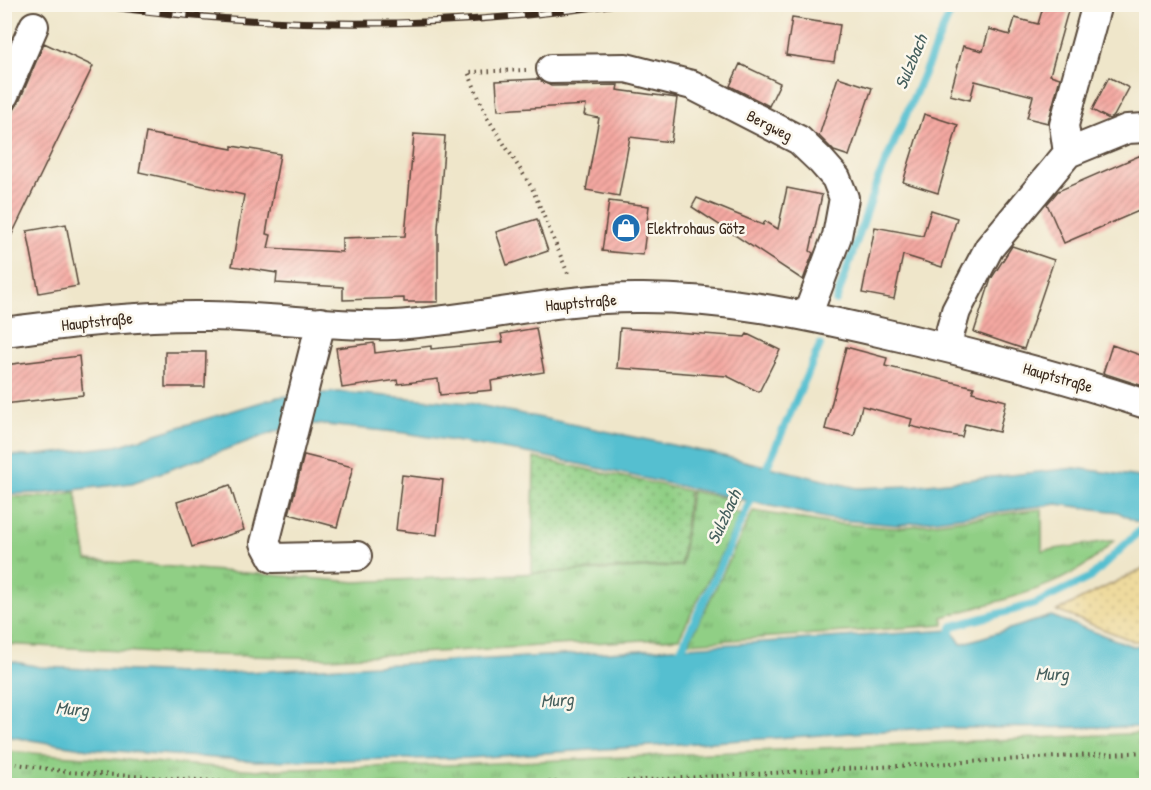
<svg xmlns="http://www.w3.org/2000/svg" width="1151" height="790" font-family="'Patrick Hand',sans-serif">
  <defs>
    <pattern id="grass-tufts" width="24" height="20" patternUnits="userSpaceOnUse" patternTransform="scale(1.5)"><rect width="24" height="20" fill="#90cf85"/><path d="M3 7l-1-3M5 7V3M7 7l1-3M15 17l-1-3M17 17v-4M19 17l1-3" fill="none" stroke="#77a86c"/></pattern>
    <pattern id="sand-dots" width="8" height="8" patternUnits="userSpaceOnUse" patternTransform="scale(1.5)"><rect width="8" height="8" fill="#eeda9e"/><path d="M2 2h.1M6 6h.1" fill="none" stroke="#cdbb88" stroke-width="1.8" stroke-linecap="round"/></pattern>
    <pattern id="garden-dots" width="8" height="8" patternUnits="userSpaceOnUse" patternTransform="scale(1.5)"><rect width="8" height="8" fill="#90cf85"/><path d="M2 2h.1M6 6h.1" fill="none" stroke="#77a86c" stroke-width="1.8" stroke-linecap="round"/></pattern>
    <pattern id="building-hatch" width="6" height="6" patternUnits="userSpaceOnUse" patternTransform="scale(1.5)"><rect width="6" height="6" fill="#f5a9a2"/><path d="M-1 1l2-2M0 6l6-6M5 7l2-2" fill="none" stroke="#c88a83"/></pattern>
  </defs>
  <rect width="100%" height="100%" fill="#fbf7ec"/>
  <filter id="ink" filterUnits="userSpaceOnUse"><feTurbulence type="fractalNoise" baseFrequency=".0167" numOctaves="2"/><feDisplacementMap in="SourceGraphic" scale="12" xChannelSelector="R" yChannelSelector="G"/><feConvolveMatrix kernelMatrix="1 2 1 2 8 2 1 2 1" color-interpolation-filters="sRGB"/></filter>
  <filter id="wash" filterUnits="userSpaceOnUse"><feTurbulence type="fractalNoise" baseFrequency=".008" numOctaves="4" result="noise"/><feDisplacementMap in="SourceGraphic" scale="24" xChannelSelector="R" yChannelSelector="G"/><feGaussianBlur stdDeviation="1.35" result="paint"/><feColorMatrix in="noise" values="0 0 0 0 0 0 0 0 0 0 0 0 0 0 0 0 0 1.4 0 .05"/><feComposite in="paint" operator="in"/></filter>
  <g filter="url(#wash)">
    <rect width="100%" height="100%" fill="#efe6ca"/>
    <!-- grass -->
    <path fill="url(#grass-tufts)" stroke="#667c52" stroke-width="1.5" d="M 691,491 L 739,501 L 732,511 L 741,514 L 679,638 L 329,658 L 171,654 L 5,644 L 5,497 L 45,497 L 76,492 L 87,560 L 356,582 L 682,566 Z
      M 1042,509 L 1042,551 L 1114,540 C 1073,588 1000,600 942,617 L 944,625 L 689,643 L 753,511 L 827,523 L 896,528 Z
      M 1146,733 L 1146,786 L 4,785 L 5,751 L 258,770 L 475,764 Z"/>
    <!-- sand -->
    <path fill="url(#sand-dots)" stroke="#94825e" stroke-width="1.5" d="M 1146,567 L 1146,641 L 1133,641 L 1057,611 Z"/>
    <!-- garden -->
    <path fill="url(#garden-dots)" stroke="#667c52" stroke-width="1.5" d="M 534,458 L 689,491 L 681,565 L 532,573 Z"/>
    <!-- water -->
    <path fill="#55bfd0" stroke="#487477" stroke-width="1.5" d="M 338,392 L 469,403 L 706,452 L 857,488 L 910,486 L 1075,468 L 1146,478 L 1146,523 L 1136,522 L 1118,512 L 1057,504 L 897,525 L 830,519 L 533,454 L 405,433 L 316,424 L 280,430 L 132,483 L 46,493 L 5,494 L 4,455 L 29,456 L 117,446 L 278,397 Z
      M 1051,616 L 1132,646 L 1146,645 L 1146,727 L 928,728 L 468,758 L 256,761 L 89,749 L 5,736 L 5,660 L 40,667 L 208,674 L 546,656 L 952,630 L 961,644 Z"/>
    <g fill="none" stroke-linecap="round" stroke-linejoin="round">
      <!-- stream -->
      <path stroke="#55bfd0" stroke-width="8" d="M 836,301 L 877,182 L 954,4
        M 763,476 L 820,345
        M 947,638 L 953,626 L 1035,604 L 1091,577 L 1146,525
        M 675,656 L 682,648 L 754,493"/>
    </g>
    <g id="blocks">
      <!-- building -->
      <path fill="url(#building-hatch)" d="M 1044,4 L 1070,4 L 1050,75 L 1060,78 L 1048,123 L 1027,118 L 1033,96 L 975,81 L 970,100 L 950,95 L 963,46 L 983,51 L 989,29 L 1010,35 L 1015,18 L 1038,24 Z
        M 792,18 L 840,25 L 834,62 L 786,55 Z
        M 44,43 L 93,66 L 4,251 L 4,126 L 19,102 Z
        M 740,64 L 780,83 L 769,106 L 730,86 Z
        M 838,77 L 872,88 L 849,156 L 834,151 L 819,136 Z
        M 1109,77 L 1129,88 L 1114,116 L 1109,119 L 1092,110 Z
        M 538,79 L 551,86 L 618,85 L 617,90 L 677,98 L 671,142 L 630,137 L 619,196 L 586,190 L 599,118 L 584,115 L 586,105 L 498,110 L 496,81 Z
        M 924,114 L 958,125 L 938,193 L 903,182 Z
        M 146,133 L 232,149 L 232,146 L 280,154 L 266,234 L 271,235 L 268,248 L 342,252 L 342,238 L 405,236 L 414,134 L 445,136 L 438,228 L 438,302 L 404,302 L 404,298 L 343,300 L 343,287 L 276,283 L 277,273 L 232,266 L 244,195 L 139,172 Z
        M 1141,155 L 1146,167 L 1146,208 L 1064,243 L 1047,204 L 1058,191 Z
        M 787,188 L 822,195 L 810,251 L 813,253 L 803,280 L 692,207 L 697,198 L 763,225 L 765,221 L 778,229 Z
        M 609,201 L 649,206 L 643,255 L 602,251 Z
        M 931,210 L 957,218 L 942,267 L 903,255 L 894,299 L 862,293 L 875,227 L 923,236 Z
        M 537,219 L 548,251 L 507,265 L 496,232 Z
        M 66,224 L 78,286 L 39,293 L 27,231 Z
        M 1012,246 L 1054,260 L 1024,349 L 974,332 L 991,279 Z
        M 536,328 L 544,372 L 491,381 L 492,390 L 440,395 L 438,379 L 398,384 L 397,380 L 342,388 L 336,348 L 374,343 L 375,353 L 431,346 L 431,349 L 503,342 L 501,334 Z
        M 620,328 L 745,337 L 747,334 L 780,350 L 759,392 L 727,376 L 617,368 Z
        M 1112,345 L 1146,357 L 1146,387 L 1103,373 Z
        M 846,347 L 887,358 L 885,366 L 974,387 L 972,392 L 1006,401 L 999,432 L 965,424 L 962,437 L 944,434 L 910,426 L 912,419 L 862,406 L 854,436 L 825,429 Z
        M 165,352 L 206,352 L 205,387 L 165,387 Z
        M 79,356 L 83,395 L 4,404 L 4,365 Z
        M 304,455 L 353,467 L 337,527 L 289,514 Z
        M 402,475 L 443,480 L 437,535 L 396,530 Z
        M 230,485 L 244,530 L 192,547 L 177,502 Z"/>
    </g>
  </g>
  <g filter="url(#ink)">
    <use href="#blocks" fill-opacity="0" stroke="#564638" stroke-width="1.5"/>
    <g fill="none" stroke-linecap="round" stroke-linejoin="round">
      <!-- minor casing -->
      <g stroke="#564638" stroke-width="32">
        <path id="minor" d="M 551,69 L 626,68 L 692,85 L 799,140 L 821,161 L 836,178 L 844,198 L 837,236 L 807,316
          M 4,95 L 34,26
          M 1068,153 L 1064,125 L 1097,4
          M 321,322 L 265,543 L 273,558 L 357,556
          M 4,332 C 72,323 139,315 207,316 C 269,316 331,327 393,325 C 474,321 554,298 636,298 C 720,297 801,314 883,333 C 972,353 1060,376 1146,404
          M 946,347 L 956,311 L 989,248 L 1068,153 L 1127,129 L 1146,128"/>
      </g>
      <!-- path -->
      <path stroke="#564638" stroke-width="4" stroke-dasharray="1.5 4.5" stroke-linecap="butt" d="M 526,70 L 468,72 L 487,117 L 532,188 L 569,276
        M 4,762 L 68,772 L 263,784 L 611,782 L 1146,752"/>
      <!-- minor -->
      <use href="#minor" stroke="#fff" stroke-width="28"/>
      <!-- rail casing -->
      <g stroke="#3b2a1e" stroke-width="7">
        <path id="rail" d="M 90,4 C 264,29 442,30 616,4"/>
      </g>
      <!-- rail -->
      <use href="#rail" stroke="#fbf7ec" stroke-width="4.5" stroke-dasharray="14" stroke-linecap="butt"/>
    </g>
  </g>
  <!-- icons -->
  <defs>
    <g id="shop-disc" transform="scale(1.5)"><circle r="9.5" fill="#1f6fb2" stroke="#fbf7ec"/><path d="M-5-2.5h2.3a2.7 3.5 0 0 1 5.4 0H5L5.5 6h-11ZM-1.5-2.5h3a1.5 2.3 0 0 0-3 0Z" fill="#fff"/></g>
  </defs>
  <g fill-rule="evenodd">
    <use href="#shop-disc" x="626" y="228"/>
  </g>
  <g text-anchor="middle" stroke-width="5" stroke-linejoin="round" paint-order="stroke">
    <!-- street labels -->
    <g font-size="16" fill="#3b2a1e" stroke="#fbf7ec">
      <text transform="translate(770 125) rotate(27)" y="6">Bergweg</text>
      <text transform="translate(581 302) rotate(-5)" y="6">Hauptstraße</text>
      <text transform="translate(97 321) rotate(-6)" y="6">Hauptstraße</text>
      <text transform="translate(1058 377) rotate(16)" y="6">Hauptstraße</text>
    </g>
    <!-- poi labels -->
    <g font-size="16" fill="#3b2a1e" stroke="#fbf7ec" text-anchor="start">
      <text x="647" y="234">Elektrohaus Götz</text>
    </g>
    <!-- water labels -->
    <g font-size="18" font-style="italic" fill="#445e5c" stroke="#fbf7ec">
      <text transform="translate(911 62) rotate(-67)" y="6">Sulzbach</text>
      <text transform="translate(724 517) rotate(-65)" y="6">Sulzbach</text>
      <text x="1052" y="680">Murg</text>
      <text transform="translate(557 700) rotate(-4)" y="6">Murg</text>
      <text transform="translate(72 709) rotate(4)" y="6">Murg</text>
    </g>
  </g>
  <!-- margin -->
  <rect width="1151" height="790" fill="none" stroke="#fbf7ec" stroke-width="24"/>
</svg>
